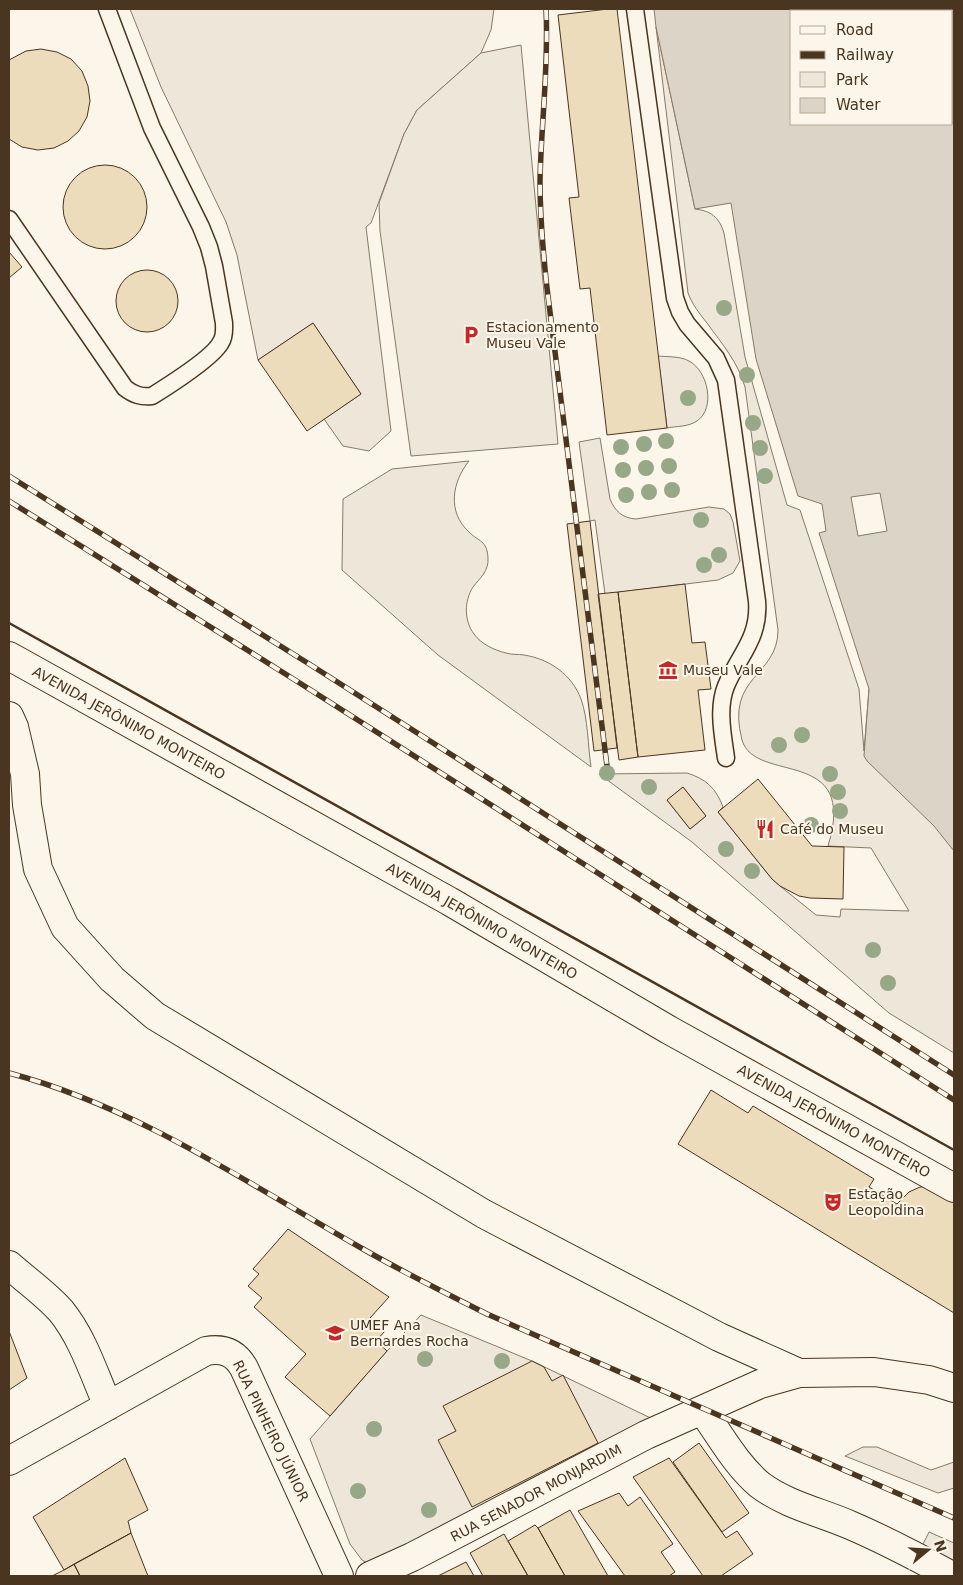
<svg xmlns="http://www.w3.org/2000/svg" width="963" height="1585" font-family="'DejaVu Sans',sans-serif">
  <rect width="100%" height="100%" fill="#fbf6e9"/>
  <!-- green -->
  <path fill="#ede6d9" stroke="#887966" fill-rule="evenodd" d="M 130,9 L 494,9 L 491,30 L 481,53 L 417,110 L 404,134 L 371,223 L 366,227 L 391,431 L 369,451 L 343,446 L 324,419 L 361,394 L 313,323 L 258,360 L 237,255 L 226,222 L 161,87 Z
    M 656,27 L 695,209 C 711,211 719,217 724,233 L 745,357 L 787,505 L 800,510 L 859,689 L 864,751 L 869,689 L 954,758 L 954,1053 L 889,1013 L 692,842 L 599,774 L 687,773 C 706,779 716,788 723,807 L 718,812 L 772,879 L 780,886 L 816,915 L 840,917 L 841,909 L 909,911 L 871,848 L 828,846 C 859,745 755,785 742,740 C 725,675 778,677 778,630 L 745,387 C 738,362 722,344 707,323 C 699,313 692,304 688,293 ZM 683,787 L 706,816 L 690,829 L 667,800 Z
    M 658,356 C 668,357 680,356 689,361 C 708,371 716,408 697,421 C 688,427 677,426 667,428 Z
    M 600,438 L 610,499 C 615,511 622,518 636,519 L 709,507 L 724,509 L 730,514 L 733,522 L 740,561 L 733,573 L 718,580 L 605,594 L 595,520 L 590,521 L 579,442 Z
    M 469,461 C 452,482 447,512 469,532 C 479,542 487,540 488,558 C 489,571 480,578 473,587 C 464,601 464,621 474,634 C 481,644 494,650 506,653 C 512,655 518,654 524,655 C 550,659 572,675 581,699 C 588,718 588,747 591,767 L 438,655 L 342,570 L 343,499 L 392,469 Z
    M 421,1315 L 532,1361 L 661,1423 L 371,1565 L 362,1560 L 350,1544 L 310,1439 L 387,1351 Z
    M 863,1447 L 877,1447 L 931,1470 L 954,1462 L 954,1488 L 938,1493 L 845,1456 Z
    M 929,1532 L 954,1543 L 954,1565 L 921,1548 Z"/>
  <!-- parking -->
  <path fill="#ede7d9" stroke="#887966" d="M 521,45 L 558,444 L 411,456 L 380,231 L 379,203 L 404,134 L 417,110 L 481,53 Z"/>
  <!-- water -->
  <path fill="#dcd4c6" stroke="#887966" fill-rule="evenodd" d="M 654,9 L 954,9 L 954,851 L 934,826 L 867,761 L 864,756 L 869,689 L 819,533 L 826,531 L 822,504 L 798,496 L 756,359 L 731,203 L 695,209 L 656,27 ZM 792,11 L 952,11 L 952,124 L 792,124 Z"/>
  <!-- pier -->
  <path fill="#fbf6e9" stroke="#887966" d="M 880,493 L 887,531 L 858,536 L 851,497 Z"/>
  <!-- building -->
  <path fill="#ecdcbc" stroke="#4a3520" d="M 608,9 L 617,9 L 667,428 L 607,435 L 590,288 L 580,289 L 569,198 L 579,197 L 558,15 Z
    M 41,49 L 57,52 L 71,59 L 82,71 L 88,86 L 90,101 L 87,117 L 79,131 L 68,141 L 54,148 L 38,150 L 22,147 L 9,139 L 9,60 L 26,51 Z
    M63 207a42 42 0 1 1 84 0a42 42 0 1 1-84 0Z
    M 9,252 L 22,267 L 9,278 Z
    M116 301a31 31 0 1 1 62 0a31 31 0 1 1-62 0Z
    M 313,323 L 361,394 L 307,431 L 258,360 Z
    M 590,521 L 617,748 L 594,751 L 567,524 Z
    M 685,584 L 692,643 L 705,642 L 711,689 L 698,690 L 705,750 L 638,757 L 618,592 Z
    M 618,592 L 638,757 L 619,760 L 598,594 Z
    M 758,779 L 812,846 L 844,847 L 843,899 L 810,898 L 799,896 L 780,886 L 772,879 L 718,812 Z
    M 683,787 L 706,816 L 690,829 L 667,800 Z
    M 711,1090 L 748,1113 L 753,1106 L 874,1179 L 869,1187 L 897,1204 L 909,1192 L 920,1187 L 931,1186 L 954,1197 L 954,1313 L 678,1144 Z
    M 288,1229 L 389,1297 L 370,1318 L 385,1331 L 376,1341 L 387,1351 L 330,1416 L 285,1377 L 306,1354 L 254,1307 L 262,1298 L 248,1286 L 259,1274 L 253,1269 Z
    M 9,1331 L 27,1378 L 9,1390 Z
    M 532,1361 L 544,1367 L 552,1381 L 563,1375 L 598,1443 L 472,1507 L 438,1440 L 456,1431 L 443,1406 Z
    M 699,1443 L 749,1513 L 722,1532 L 673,1462 Z
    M 125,1458 L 148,1510 L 128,1521 L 131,1533 L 64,1570 L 33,1517 Z
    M 669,1458 L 726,1538 L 737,1531 L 753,1554 L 721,1576 L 703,1576 L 633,1477 Z
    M 619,1493 L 628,1506 L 640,1497 L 673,1544 L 661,1552 L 675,1572 L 669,1576 L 625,1576 L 578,1511 Z
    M 570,1510 L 608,1576 L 565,1576 L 538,1528 Z
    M 535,1525 L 538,1528 L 565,1576 L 528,1576 L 508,1541 Z
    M 131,1533 L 148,1576 L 80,1576 L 74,1564 Z
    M 504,1534 L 528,1576 L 483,1576 L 470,1553 Z
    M 466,1562 L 474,1576 L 438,1576 Z
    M 74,1564 L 80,1576 L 52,1576 L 64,1570 Z"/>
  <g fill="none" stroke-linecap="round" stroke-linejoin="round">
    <!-- service casing -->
    <g stroke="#4a3520" stroke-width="19">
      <path id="service" d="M 635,9 L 675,298 L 680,312 L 687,324 L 716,358 L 726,380 L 757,601 C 760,638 739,655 726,686 C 717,708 723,736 726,758
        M 9,219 L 125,388 C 134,395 141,397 152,396 C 168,386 214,357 221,342 C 225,336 224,329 224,323 L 214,266 L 209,247 L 201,227 L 152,128 L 107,9"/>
    </g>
    <!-- minor casing -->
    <g stroke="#4a3520" stroke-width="30">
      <path id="minor" d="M 9,716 L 14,727 L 25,774 L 27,805 L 38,869 L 65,927 L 112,979 L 155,1016 L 484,1214 L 719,1337 L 799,1373
        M 9,1265 C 26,1280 46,1294 61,1311 C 83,1338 94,1374 108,1406
        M 702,1410 C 720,1435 736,1465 760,1485 C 787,1505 820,1512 850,1525 C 885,1540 919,1558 952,1576
        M 9,1461 L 206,1351 C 223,1348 235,1352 244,1368 L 339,1576
        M 370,1576 L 412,1557 L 646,1435 L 760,1384 L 799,1373 L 874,1372 L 929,1380 L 954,1388"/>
    </g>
    <!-- tertiary casing -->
    <g stroke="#4a3520" stroke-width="30">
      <path id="tertiary" d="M 9,656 L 449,901 L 669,1030 L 954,1188"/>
    </g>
    <!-- service -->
    <use href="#service" stroke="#fbf6e9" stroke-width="16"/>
    <!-- minor -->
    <use href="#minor" stroke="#fbf6e9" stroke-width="28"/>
    <!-- tertiary -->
    <use href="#tertiary" stroke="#fbf6e9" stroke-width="28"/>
    <!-- rail casing -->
    <g stroke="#4a3520" stroke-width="5.5">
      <path id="rail" d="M 546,9 C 549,66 541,124 540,181 C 540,217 543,252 547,288 L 607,766
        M 9,476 L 306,662 L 954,1075
        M 9,501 L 295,680 L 954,1100
        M 9,1073 C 137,1107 249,1184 363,1249 C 403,1272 445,1293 487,1314 L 954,1518"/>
    </g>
    <!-- rail -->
    <use href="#rail" stroke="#fbf6e9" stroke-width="4" stroke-dasharray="11" stroke-linecap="butt"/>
    <!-- wall -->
    <path stroke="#4a3520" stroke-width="2.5" d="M 9,623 L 954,1150"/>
  </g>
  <!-- trees -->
  <g fill="#96a887">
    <circle cx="724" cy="308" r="8"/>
    <circle cx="747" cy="375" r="8"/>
    <circle cx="688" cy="398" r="8"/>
    <circle cx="753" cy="423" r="8"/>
    <circle cx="666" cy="441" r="8"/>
    <circle cx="644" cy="444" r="8"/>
    <circle cx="621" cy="447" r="8"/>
    <circle cx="760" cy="448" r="8"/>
    <circle cx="669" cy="466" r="8"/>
    <circle cx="646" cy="468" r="8"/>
    <circle cx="623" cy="470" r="8"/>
    <circle cx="765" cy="476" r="8"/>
    <circle cx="672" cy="490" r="8"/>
    <circle cx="649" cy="492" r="8"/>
    <circle cx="626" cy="495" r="8"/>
    <circle cx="701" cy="520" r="8"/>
    <circle cx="719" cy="555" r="8"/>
    <circle cx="704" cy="565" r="8"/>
    <circle cx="802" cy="735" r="8"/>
    <circle cx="779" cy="745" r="8"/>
    <circle cx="607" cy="773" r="8"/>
    <circle cx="830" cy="774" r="8"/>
    <circle cx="649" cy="787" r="8"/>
    <circle cx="838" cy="792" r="8"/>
    <circle cx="840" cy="811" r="8"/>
    <circle cx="811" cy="825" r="8"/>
    <circle cx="726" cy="849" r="8"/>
    <circle cx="752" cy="871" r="8"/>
    <circle cx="873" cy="950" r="8"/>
    <circle cx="888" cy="983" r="8"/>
    <circle cx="425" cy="1359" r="8"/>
    <circle cx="502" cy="1361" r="8"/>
    <circle cx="374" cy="1429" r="8"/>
    <circle cx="358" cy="1491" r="8"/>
    <circle cx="429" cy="1510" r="8"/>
  </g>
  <!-- icons -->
  <defs>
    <g id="parking-bare" transform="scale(1.5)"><path d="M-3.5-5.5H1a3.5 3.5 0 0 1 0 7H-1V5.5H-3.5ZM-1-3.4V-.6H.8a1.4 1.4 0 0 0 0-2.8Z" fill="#c62828" stroke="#fbf6e9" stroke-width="2.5" paint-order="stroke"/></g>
    <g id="museum-bare" transform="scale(1.5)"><path d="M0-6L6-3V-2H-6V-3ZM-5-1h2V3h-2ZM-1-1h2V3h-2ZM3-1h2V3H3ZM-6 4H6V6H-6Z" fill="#c62828" stroke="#fbf6e9" stroke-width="2.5" paint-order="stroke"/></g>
    <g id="restaurant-bare" transform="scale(1.5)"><path d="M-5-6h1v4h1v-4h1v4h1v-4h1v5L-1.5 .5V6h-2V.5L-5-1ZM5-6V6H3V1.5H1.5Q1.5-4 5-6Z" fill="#c62828" stroke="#fbf6e9" stroke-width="2.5" paint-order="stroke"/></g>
    <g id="theatre-bare" transform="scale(1.5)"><path d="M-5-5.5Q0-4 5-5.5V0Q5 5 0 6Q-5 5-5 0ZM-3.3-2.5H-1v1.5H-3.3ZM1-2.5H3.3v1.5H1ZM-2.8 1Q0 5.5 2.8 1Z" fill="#c62828" stroke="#fbf6e9" stroke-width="2.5" paint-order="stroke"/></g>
    <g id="school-bare" transform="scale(1.5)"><path d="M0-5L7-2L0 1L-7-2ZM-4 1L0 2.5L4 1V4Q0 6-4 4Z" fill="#c62828" stroke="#fbf6e9" stroke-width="2.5" paint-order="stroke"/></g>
  </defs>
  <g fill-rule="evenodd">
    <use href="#parking-bare" x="471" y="335"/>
    <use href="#museum-bare" x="668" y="670"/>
    <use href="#restaurant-bare" x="765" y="829"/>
    <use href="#theatre-bare" x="833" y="1202"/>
    <use href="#school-bare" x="335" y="1333"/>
  </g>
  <g text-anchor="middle" stroke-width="4" stroke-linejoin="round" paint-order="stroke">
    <!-- poi labels -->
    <g font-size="14" fill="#4a3520" stroke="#fbf6e9" text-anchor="start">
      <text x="486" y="332">Estacionamento<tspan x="486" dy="16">Museu Vale</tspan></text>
      <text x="683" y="675">Museu Vale</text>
      <text x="780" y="834">Café do Museu</text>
      <text x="848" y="1199">Estação<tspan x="848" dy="16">Leopoldina</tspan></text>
      <text x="350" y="1330">UMEF Ana<tspan x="350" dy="16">Bernardes Rocha</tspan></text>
    </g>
    <!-- street labels -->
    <g font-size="14" fill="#4a3520" stroke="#fbf6e9">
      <text transform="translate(129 723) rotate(29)" y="5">AVENIDA JERÔNIMO MONTEIRO</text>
      <text transform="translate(482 921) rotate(30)" y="5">AVENIDA JERÔNIMO MONTEIRO</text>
      <text transform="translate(834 1121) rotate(29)" y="5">AVENIDA JERÔNIMO MONTEIRO</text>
      <text transform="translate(271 1431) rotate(64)" y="5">RUA PINHEIRO JÚNIOR</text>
      <text transform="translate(536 1493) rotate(-28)" y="5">RUA SENADOR MONJARDIM</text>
    </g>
  </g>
  <!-- border -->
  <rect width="963" height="1585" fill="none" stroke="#4a3520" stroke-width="20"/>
  <!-- legend -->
  <rect x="790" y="10" width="162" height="115" fill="#fbf6e9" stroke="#b4a999"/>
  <rect x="800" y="26" width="25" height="8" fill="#fbf6e9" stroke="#b4a999"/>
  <text x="836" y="35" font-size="15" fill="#4a3520">Road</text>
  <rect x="800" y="51" width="25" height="8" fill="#4a3520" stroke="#b4a999"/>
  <text x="836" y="60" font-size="15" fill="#4a3520">Railway</text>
  <rect x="800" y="72" width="25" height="15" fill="#ede6d9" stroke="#b4a999"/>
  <text x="836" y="85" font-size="15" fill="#4a3520">Park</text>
  <rect x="800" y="98" width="25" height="15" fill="#dcd4c6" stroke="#b4a999"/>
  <text x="836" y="110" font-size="15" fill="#4a3520">Water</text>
  <!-- north arrow -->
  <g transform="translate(928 1550) rotate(72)" stroke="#fbf6e9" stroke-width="4" paint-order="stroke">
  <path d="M0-4L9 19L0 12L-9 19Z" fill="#4a3520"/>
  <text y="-8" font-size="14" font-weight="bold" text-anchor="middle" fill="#4a3520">N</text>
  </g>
</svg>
